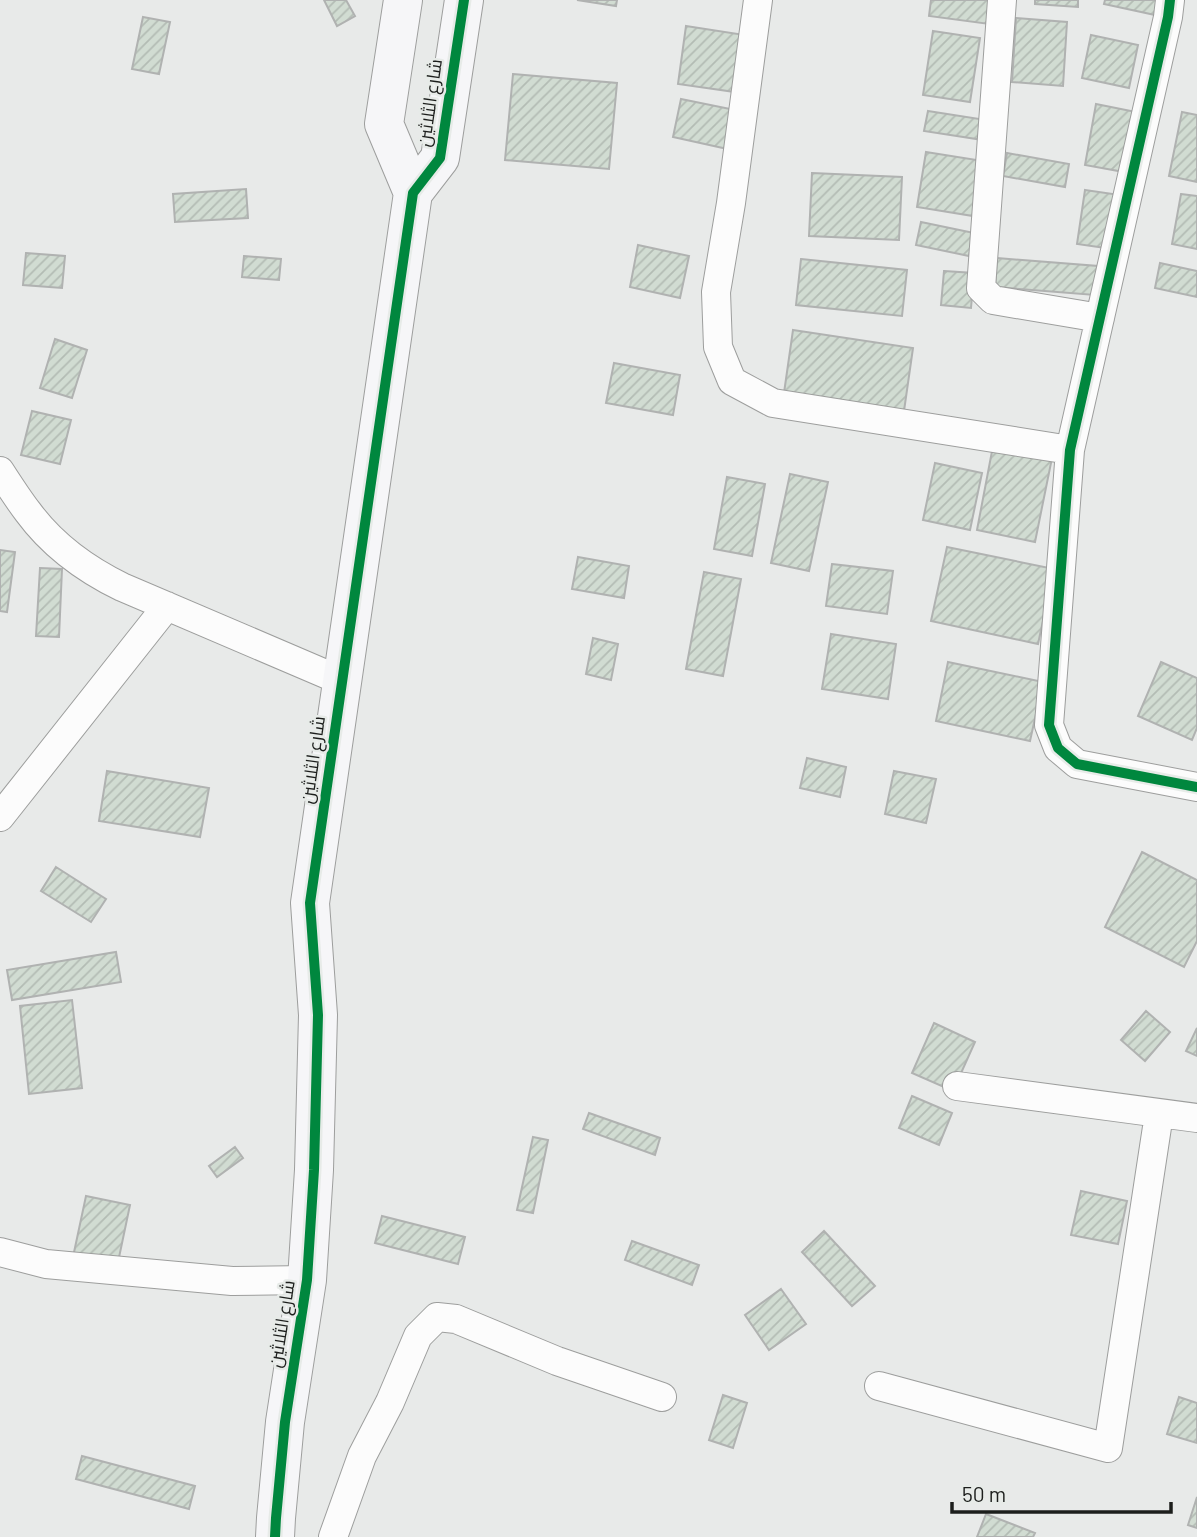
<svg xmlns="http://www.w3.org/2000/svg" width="1197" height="1537" font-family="Barlow,Cairo,sans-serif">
  <defs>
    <pattern id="building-hatch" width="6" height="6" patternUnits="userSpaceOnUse" patternTransform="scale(1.75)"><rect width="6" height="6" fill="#d1dcd2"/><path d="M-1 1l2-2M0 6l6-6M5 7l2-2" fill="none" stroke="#b3bcb4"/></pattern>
  </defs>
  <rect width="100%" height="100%" fill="#e8eae9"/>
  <!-- building -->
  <path fill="url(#building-hatch)" stroke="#b0b2b1" stroke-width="2" d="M 324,0 L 346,0 L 355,16 L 337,26 Z
    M 577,0 L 617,0 L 616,6 Z
    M 931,0 L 992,0 L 989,24 L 929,16 Z
    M 1035,0 L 1078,0 L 1078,7 L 1035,4 Z
    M 1105,0 L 1158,0 L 1155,15 L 1104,4 Z
    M 143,17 L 170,22 L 159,74 L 132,69 Z
    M 1016,18 L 1067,22 L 1063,86 L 1012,82 Z
    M 686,26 L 751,36 L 742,93 L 678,84 Z
    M 933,31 L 980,38 L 970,102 L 923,95 Z
    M 1091,35 L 1138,45 L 1129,88 L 1082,78 Z
    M 513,74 L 617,83 L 609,169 L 505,160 Z
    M 681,99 L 740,111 L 732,150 L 673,137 Z
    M 1096,104 L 1136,112 L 1124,172 L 1085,165 Z
    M 928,111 L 986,120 L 983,140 L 924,131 Z
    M 1182,112 L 1197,115 L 1197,182 L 1169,176 Z
    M 926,152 L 983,161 L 973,216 L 917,207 Z
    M 1007,153 L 1069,164 L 1065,187 L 1003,176 Z
    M 812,173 L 902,177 L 899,240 L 809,236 Z
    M 246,189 L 248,218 L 175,222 L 173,194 Z
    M 1085,190 L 1120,195 L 1113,249 L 1077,244 Z
    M 1181,194 L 1197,196 L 1197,249 L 1172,244 Z
    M 921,222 L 974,233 L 969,256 L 916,245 Z
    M 638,245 L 689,256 L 680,298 L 630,287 Z
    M 26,253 L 65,256 L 62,288 L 23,285 Z
    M 244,256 L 281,259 L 279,280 L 242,277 Z
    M 997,258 L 1098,266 L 1095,295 L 995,287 Z
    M 801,259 L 907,270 L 902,316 L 796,305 Z
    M 1160,263 L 1197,271 L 1197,297 L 1155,288 Z
    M 944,271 L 974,273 L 971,308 L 941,305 Z
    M 793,330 L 913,348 L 904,411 L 784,393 Z
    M 55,339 L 87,350 L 72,398 L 40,388 Z
    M 614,363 L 680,375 L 673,415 L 606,403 Z
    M 32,411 L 71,420 L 60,464 L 21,455 Z
    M 993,446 L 1052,458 L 1035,542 L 977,530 Z
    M 935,463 L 982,473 L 970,530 L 923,520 Z
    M 790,474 L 828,482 L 809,571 L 771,563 Z
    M 727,477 L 765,484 L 752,556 L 714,549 Z
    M 947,547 L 1054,569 L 1038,644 L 931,621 Z
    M 0,550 L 15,552 L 7,612 L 0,611 Z
    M 578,557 L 629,566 L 624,598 L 572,589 Z
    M 832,564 L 893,571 L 887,614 L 826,606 Z
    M 40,568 L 62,569 L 59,637 L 36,636 Z
    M 704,572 L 741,579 L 723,676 L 686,669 Z
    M 831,634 L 896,644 L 888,699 L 822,689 Z
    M 593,638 L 618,644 L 611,680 L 586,674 Z
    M 948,662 L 1043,682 L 1030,741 L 936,721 Z
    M 1161,662 L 1197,678 L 1197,728 L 1192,740 L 1138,716 Z
    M 807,758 L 846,767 L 840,797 L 800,788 Z
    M 107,771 L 209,788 L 200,837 L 99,821 Z
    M 894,771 L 936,779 L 926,823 L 885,814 Z
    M 1142,852 L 1197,880 L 1197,941 L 1184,967 L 1105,927 Z
    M 56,867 L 106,899 L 91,922 L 41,891 Z
    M 116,952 L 121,982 L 12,1000 L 7,970 Z
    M 72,1000 L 82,1088 L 29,1094 L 20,1006 Z
    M 1146,1011 L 1170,1032 L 1145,1061 L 1121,1040 Z
    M 934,1023 L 975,1042 L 953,1091 L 912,1073 Z
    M 1197,1028 L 1197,1056 L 1186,1051 Z
    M 912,1096 L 952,1113 L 939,1145 L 899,1128 Z
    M 589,1113 L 660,1138 L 655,1155 L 583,1129 Z
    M 533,1137 L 548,1140 L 533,1213 L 517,1210 Z
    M 235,1147 L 243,1158 L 217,1177 L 209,1166 Z
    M 1081,1191 L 1127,1201 L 1118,1244 L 1071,1235 Z
    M 86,1196 L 130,1205 L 117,1267 L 73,1257 Z
    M 382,1216 L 465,1237 L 458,1264 L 375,1243 Z
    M 824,1231 L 875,1286 L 852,1306 L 802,1252 Z
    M 632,1241 L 699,1265 L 692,1285 L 625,1260 Z
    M 781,1289 L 806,1324 L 769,1350 L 745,1315 Z
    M 723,1395 L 747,1403 L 733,1448 L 709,1440 Z
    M 1179,1397 L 1197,1403 L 1197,1443 L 1167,1434 Z
    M 82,1456 L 195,1486 L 189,1509 L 76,1479 Z
    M 1197,1497 L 1197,1528 L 1188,1525 Z
    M 986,1514 L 1035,1533 L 1033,1537 L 977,1537 Z"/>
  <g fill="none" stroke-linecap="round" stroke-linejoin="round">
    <!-- street casing -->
    <g stroke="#9d9e9d" stroke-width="30">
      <path id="street" d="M 758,0 L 731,203 L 716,292 L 718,347 L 732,381 L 773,403 L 1070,450
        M 1002,0 L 981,288 L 993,300 L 1100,318
        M 1170,0 L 1168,17 L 1070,450 L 1049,725 L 1058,748 L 1077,764 L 1197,787
        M 0,471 C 9,485 18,499 28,512 C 53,546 85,569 122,587 L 342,681
        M 0,817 L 167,606
        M 957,1086 L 1197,1118
        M 0,1252 L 46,1264 L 232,1281 L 307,1280
        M 879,1386 L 1108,1448 L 1159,1114
        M 333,1537 L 362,1456 L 390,1402 L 418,1336 L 437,1317 L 456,1319 L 557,1361 L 662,1397"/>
    </g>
    <!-- secondary casing -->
    <g stroke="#9d9e9d" stroke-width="40">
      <path id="secondary" d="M 403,0 L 384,124 L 413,193
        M 275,1537 L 276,1518 L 285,1422 L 307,1280 L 314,1170 L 318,1015 L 310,903 L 413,193 L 440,158 L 464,0"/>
    </g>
    <!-- street -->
    <use href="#street" stroke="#fcfcfc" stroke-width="28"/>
    <!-- secondary -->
    <use href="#secondary" stroke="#f6f6f8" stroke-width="38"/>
    <!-- cycleway casing -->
    <g stroke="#e7ebe8" stroke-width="15">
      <path id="cycleway" d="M 1170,0 L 1168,17 L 1070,450 L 1049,725 L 1058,748 L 1077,764 L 1197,787
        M 275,1537 L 276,1518 L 285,1422 L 307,1280 L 314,1170 L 318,1015 L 310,903 L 413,193 L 440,158 L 464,0"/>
    </g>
    <!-- cycleway -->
    <use href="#cycleway" stroke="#00873e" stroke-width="10"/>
  </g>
  <g text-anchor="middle" stroke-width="5" stroke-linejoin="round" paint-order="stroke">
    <!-- street labels -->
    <g font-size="18" fill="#1c1e1c" stroke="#e7ebe8">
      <text transform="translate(430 103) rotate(-82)" y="6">شارع الثلاثين</text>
      <text transform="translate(313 760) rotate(-82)" y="6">شارع الثلاثين</text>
      <text transform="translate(282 1324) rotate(-81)" y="6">شارع الثلاثين</text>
    </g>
  </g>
  <!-- scale -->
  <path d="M952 1502v10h219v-10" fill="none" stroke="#1c1e1c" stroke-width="3.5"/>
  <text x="962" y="1502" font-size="21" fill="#1c1e1c" stroke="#e7ebe8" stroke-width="5" paint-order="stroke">50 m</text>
</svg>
